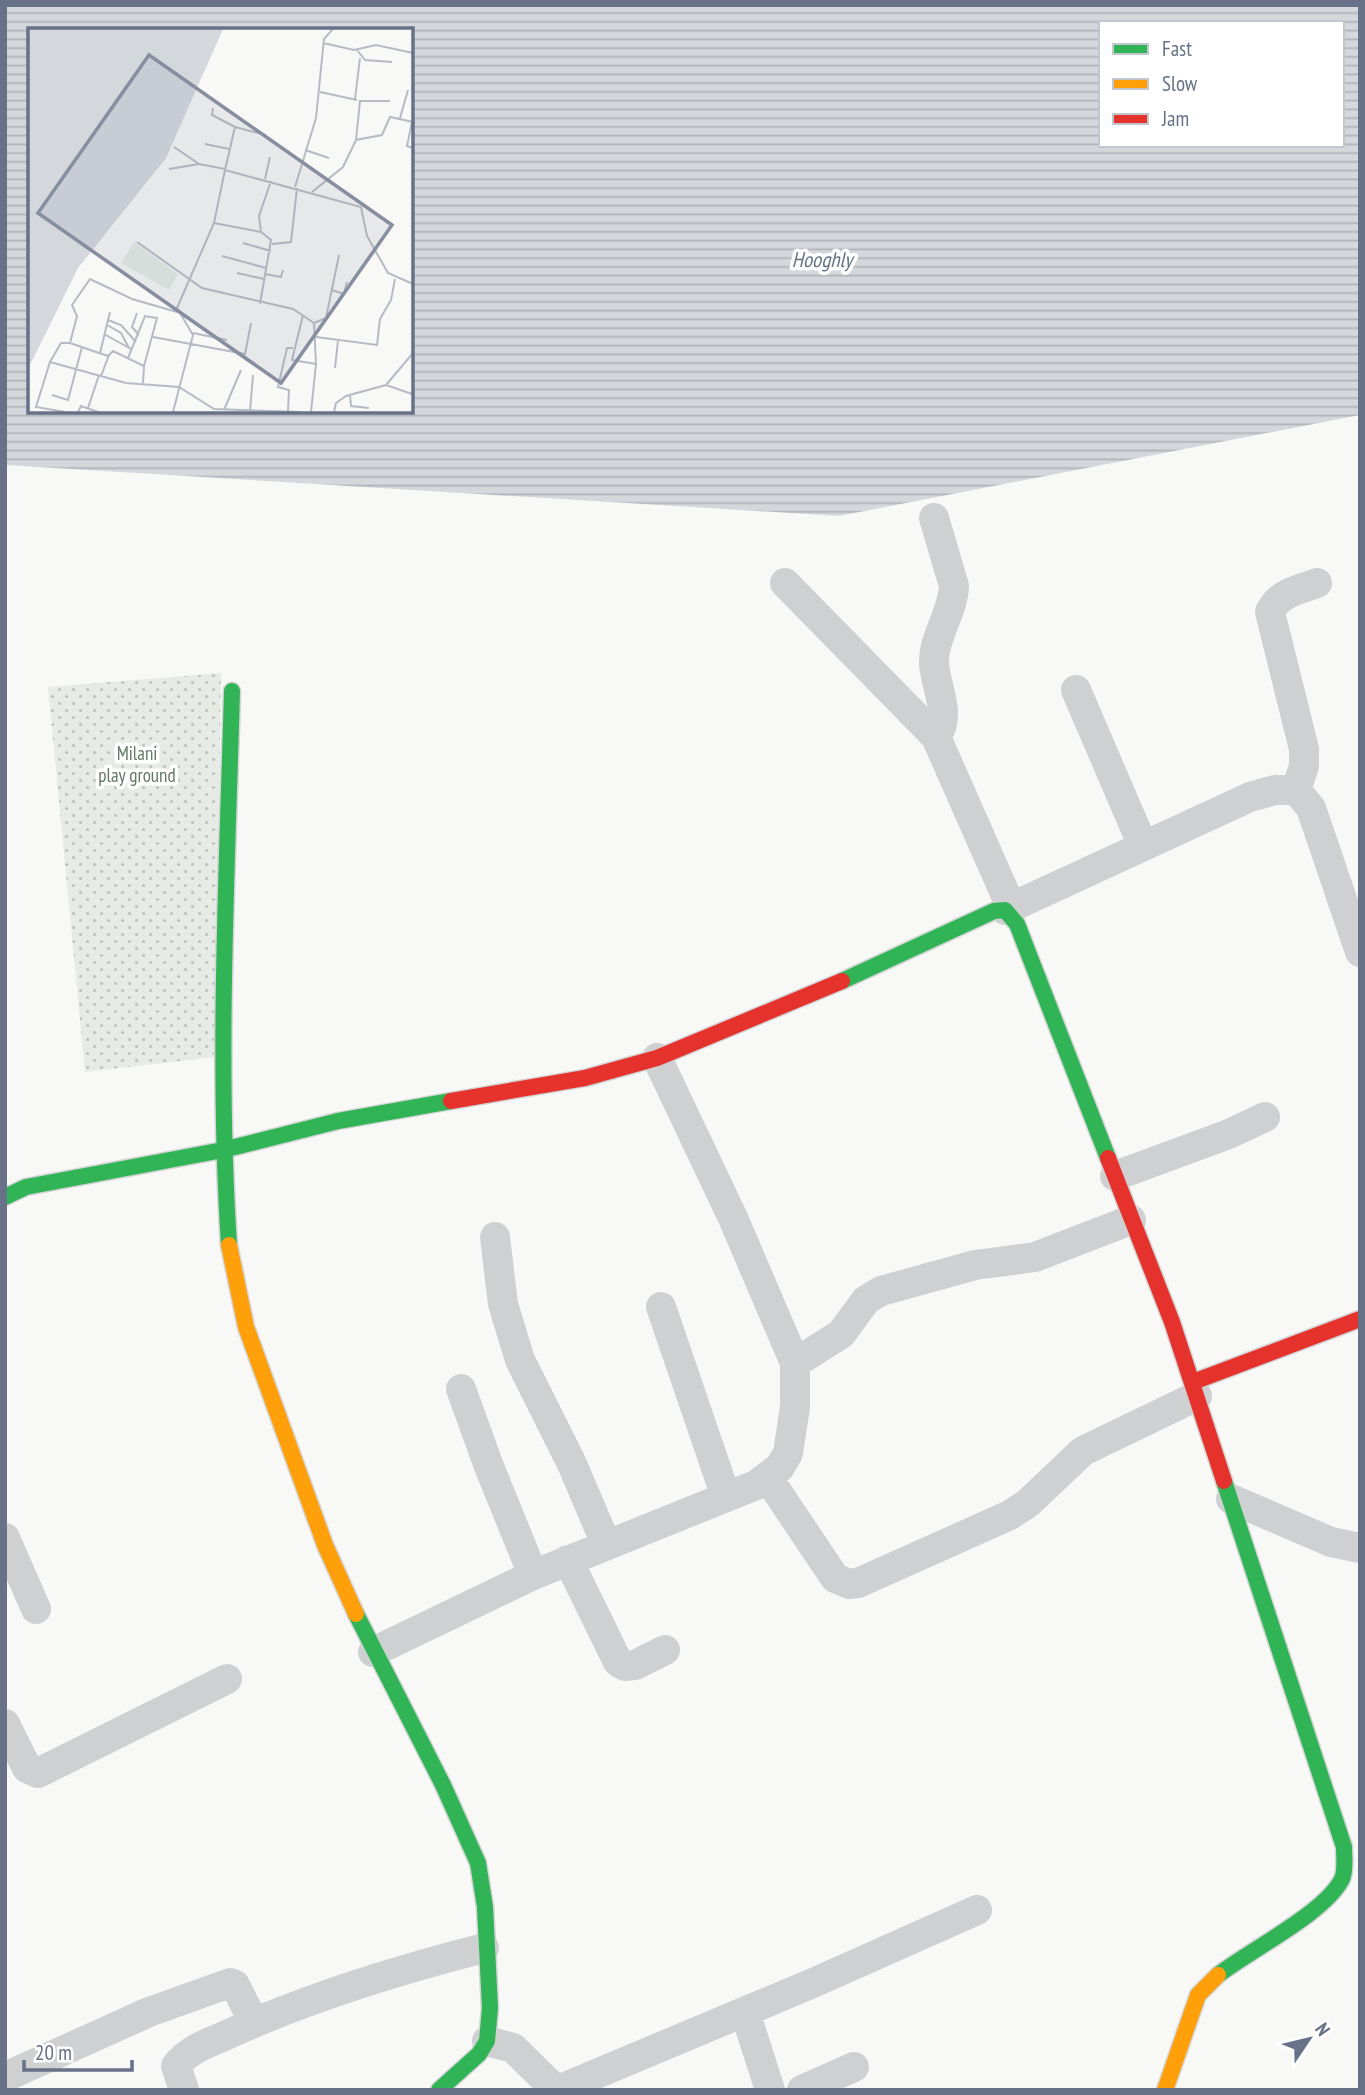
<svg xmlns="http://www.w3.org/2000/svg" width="1365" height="2095" font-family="'PT Sans Narrow',sans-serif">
  <defs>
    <pattern id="park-dots" width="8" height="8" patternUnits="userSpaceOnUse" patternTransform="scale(1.75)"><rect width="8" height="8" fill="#e6ebe5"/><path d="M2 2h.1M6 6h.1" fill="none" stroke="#bec3bf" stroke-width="1.8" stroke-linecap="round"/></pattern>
    <pattern id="water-rules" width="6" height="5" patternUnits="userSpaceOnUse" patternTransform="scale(1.75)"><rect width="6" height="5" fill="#d4d8dd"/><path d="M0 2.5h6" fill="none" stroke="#b0b4b9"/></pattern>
  </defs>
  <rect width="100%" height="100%" fill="#f8f8f7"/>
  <!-- park -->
  <path fill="url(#park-dots)" d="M 221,673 L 215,1057 L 85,1072 L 48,687 Z"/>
  <!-- water -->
  <path fill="url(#water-rules)" fill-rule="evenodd" d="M 5,5 L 1360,5 L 1360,415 L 839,516 L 5,465 ZM 1101,23 L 1342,23 L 1342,145 L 1101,145 ZM 30,30 L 411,30 L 411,411 L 30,411 Z"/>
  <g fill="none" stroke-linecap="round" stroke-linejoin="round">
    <!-- fast casing -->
    <g stroke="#d3d5d6" stroke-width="19">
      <path id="fast" d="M 842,981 L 994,911 L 1005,910 L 1017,924 L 1108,1158
        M 5,1197 L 26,1187 L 223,1150 L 338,1121 L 451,1101
        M 229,1245 C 217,1060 227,876 232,691
        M 356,1614 L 443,1785 L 478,1863 L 485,1907 L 490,2008 L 487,2041 L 479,2054 L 439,2090
        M 1218,1975 C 1250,1950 1325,1913 1342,1879 C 1346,1870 1344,1857 1344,1847 L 1224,1481"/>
    </g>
    <!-- slow casing -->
    <g stroke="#d3d5d6" stroke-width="19">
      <path id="slow" d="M 229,1245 L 246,1327 L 325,1545 L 356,1614
        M 1165,2090 L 1198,1995 L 1218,1975"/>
    </g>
    <!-- jam casing -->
    <g stroke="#d3d5d6" stroke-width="19">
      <path id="jam" d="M 451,1101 L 585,1078 L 657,1058 L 842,981
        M 1108,1158 L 1172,1322 L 1224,1481
        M 1193,1382 L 1360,1319"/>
    </g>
    <!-- street -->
    <path stroke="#cfd0d2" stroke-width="30" d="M 934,518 L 954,586 C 953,613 933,637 934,664 C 936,689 952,715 936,737
      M 785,583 L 936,737 L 1011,907
      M 1076,690 L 1143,846
      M 1296,790 L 1304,766 L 1304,749 L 1270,612 C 1278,593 1299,590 1317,583
      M 1005,910 L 1250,797 L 1275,790 L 1296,790 L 1311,808 L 1360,952
      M 1115,1176 L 1229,1134 L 1265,1117
      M 495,1237 L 503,1304 L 520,1360 L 572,1464 L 606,1544
      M 661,1307 L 726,1497
      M 795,1363 L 841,1334 L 866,1300 L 881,1291 L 975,1265 L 1035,1257 L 1131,1220
      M 461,1389 L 488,1464 L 533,1575
      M 768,1478 L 835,1578 L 849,1584 L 858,1583 L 1010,1515 L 1028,1503 L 1083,1451 L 1197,1396
      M 1231,1499 L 1331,1542 L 1360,1548
      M 5,1538 L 36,1609
      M 568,1560 L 618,1662 L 625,1666 L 635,1665 L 665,1650
      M 373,1652 L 533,1575 L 756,1485 L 780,1467 L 788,1453 L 795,1407 L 795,1363 L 733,1218 L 657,1058
      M 5,1724 L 27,1768 L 38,1773 L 227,1679
      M 745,2012 L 770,2090
      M 487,2041 L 513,2048 L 556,2090
      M 5,2077 L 149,2012 L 230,1983 L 235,1985 L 254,2023
      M 184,2090 L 176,2066 C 189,2048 212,2042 231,2033 C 312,1996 398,1970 484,1948
      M 558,2090 L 813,1983 L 977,1910
      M 802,2090 L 854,2067"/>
    <!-- fast -->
    <use href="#fast" stroke="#30b455" stroke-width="16"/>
    <!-- slow -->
    <use href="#slow" stroke="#ff9f0a" stroke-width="16"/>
    <!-- jam -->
    <use href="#jam" stroke="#e5322d" stroke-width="16"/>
  </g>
  <g text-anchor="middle" stroke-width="7" stroke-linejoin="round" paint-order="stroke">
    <!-- park labels -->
    <g font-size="19" fill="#627963" stroke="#fff">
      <text x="137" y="760">Milani<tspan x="137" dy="22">play ground</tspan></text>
    </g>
    <!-- water labels -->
    <g font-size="21" font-style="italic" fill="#637383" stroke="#fff">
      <text x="822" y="267">Hooghly</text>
    </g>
  </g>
  <!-- overview -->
  <g transform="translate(28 28)">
    <rect width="385" height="385" fill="#f8f8f7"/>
    <path d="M 106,214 L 150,246 L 141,262 L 93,235 Z" fill="#e6ebe5"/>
    <path d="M 0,1 L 195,1 L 138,130 L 50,240 L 0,341 Z" fill="#d4d8dd"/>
    <path fill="none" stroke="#b5bac4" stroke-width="2" d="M 295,15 L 326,22 L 348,17 L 385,25M 329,22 L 337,32 L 364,34M 292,64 L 329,72M 327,71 L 332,30M 185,80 L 184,87 L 207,99M 372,90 L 380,62M 384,94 L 379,118 L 385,120M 328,112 L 332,73 L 362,73M 177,116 L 201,121M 146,119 L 171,136M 277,122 L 301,130M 141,141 L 171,136 L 197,141M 197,142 L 207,99 L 238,107M 237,151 L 242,129M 267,159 L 288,90 L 296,11 L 305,1M 284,164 L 315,139 L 328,112 L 354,107 L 362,89 L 385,94M 186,195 L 233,204 L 243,212 L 232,276M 233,204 L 231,188 L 243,153M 109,214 L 174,260 L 265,281 L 286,295 L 288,336 L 283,384M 215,215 L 243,223M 244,216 L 263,214 L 269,160M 194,228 L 238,240M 209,245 L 236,251M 237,246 L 253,249 L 255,242M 304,262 L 316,266 L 319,254M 109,285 L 104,299 L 111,307M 275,287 L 264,332 L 288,336M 80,292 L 93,297 L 108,314M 286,295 L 298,290 L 311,227M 79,297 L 93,305 L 101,320M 165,305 L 199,312M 76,306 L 103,321M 125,309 L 217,326 L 223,295M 288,309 L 349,317 L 352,291 L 363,272 L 367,251M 72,325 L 82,284M 100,330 L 117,288 L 129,290 L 116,338M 22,334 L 98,355 L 151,359 L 186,381 L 272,384M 307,340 L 310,312M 73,348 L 81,327M 115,355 L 116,338 L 85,323 L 80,328 L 42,315 L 49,288 L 44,277 L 62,251 L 104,271 L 149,284M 358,357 L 384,366M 24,367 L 40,372 L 54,319M 322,367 L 323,378 L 341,380M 60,380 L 71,347M 196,382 L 213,342M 222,383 L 225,347M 260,383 L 261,362 L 250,359 L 259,320 L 265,320M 37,384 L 8,379 L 22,334 L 33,315 L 41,315M 50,384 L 53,378 L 70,384M 145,384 L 165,307 L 149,280 L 186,195 L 197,142 L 333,179 L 339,208 L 360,245 L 385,256M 306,384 L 308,375 L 318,368 L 358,357 L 385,325"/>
    <path fill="#868e9f" fill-opacity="0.15" stroke="#868e9f" stroke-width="3.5" d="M 121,27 L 364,197 L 253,355 L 10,185 Z"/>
    <rect width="385" height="385" fill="none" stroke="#677288" stroke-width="3.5"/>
  </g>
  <!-- border -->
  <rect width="1365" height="2095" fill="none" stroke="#677288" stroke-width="14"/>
  <!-- legend -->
  <rect x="1099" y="21" width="245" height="126" fill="#ffffff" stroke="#c2c7cf" stroke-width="2"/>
  <rect x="1113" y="44" width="35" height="10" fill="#30b455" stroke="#c2c7cf" stroke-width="2"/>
  <text x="1162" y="56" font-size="21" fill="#677288">Fast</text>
  <rect x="1113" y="79" width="35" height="10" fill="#ff9f0a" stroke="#c2c7cf" stroke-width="2"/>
  <text x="1162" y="91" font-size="21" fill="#677288">Slow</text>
  <rect x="1113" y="114" width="35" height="10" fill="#e5322d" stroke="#c2c7cf" stroke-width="2"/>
  <text x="1162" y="126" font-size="21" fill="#677288">Jam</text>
  <!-- north arrow -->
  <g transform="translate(1309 2039) rotate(55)" stroke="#ffffff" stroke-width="5" paint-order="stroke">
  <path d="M0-5L12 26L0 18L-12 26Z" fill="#677288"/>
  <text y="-10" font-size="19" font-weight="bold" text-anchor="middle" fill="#677288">N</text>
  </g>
  <!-- scale -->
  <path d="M24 2060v10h108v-10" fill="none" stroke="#677288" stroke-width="3.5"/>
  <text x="35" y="2060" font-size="21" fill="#677288" stroke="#ffffff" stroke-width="5" paint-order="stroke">20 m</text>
</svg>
